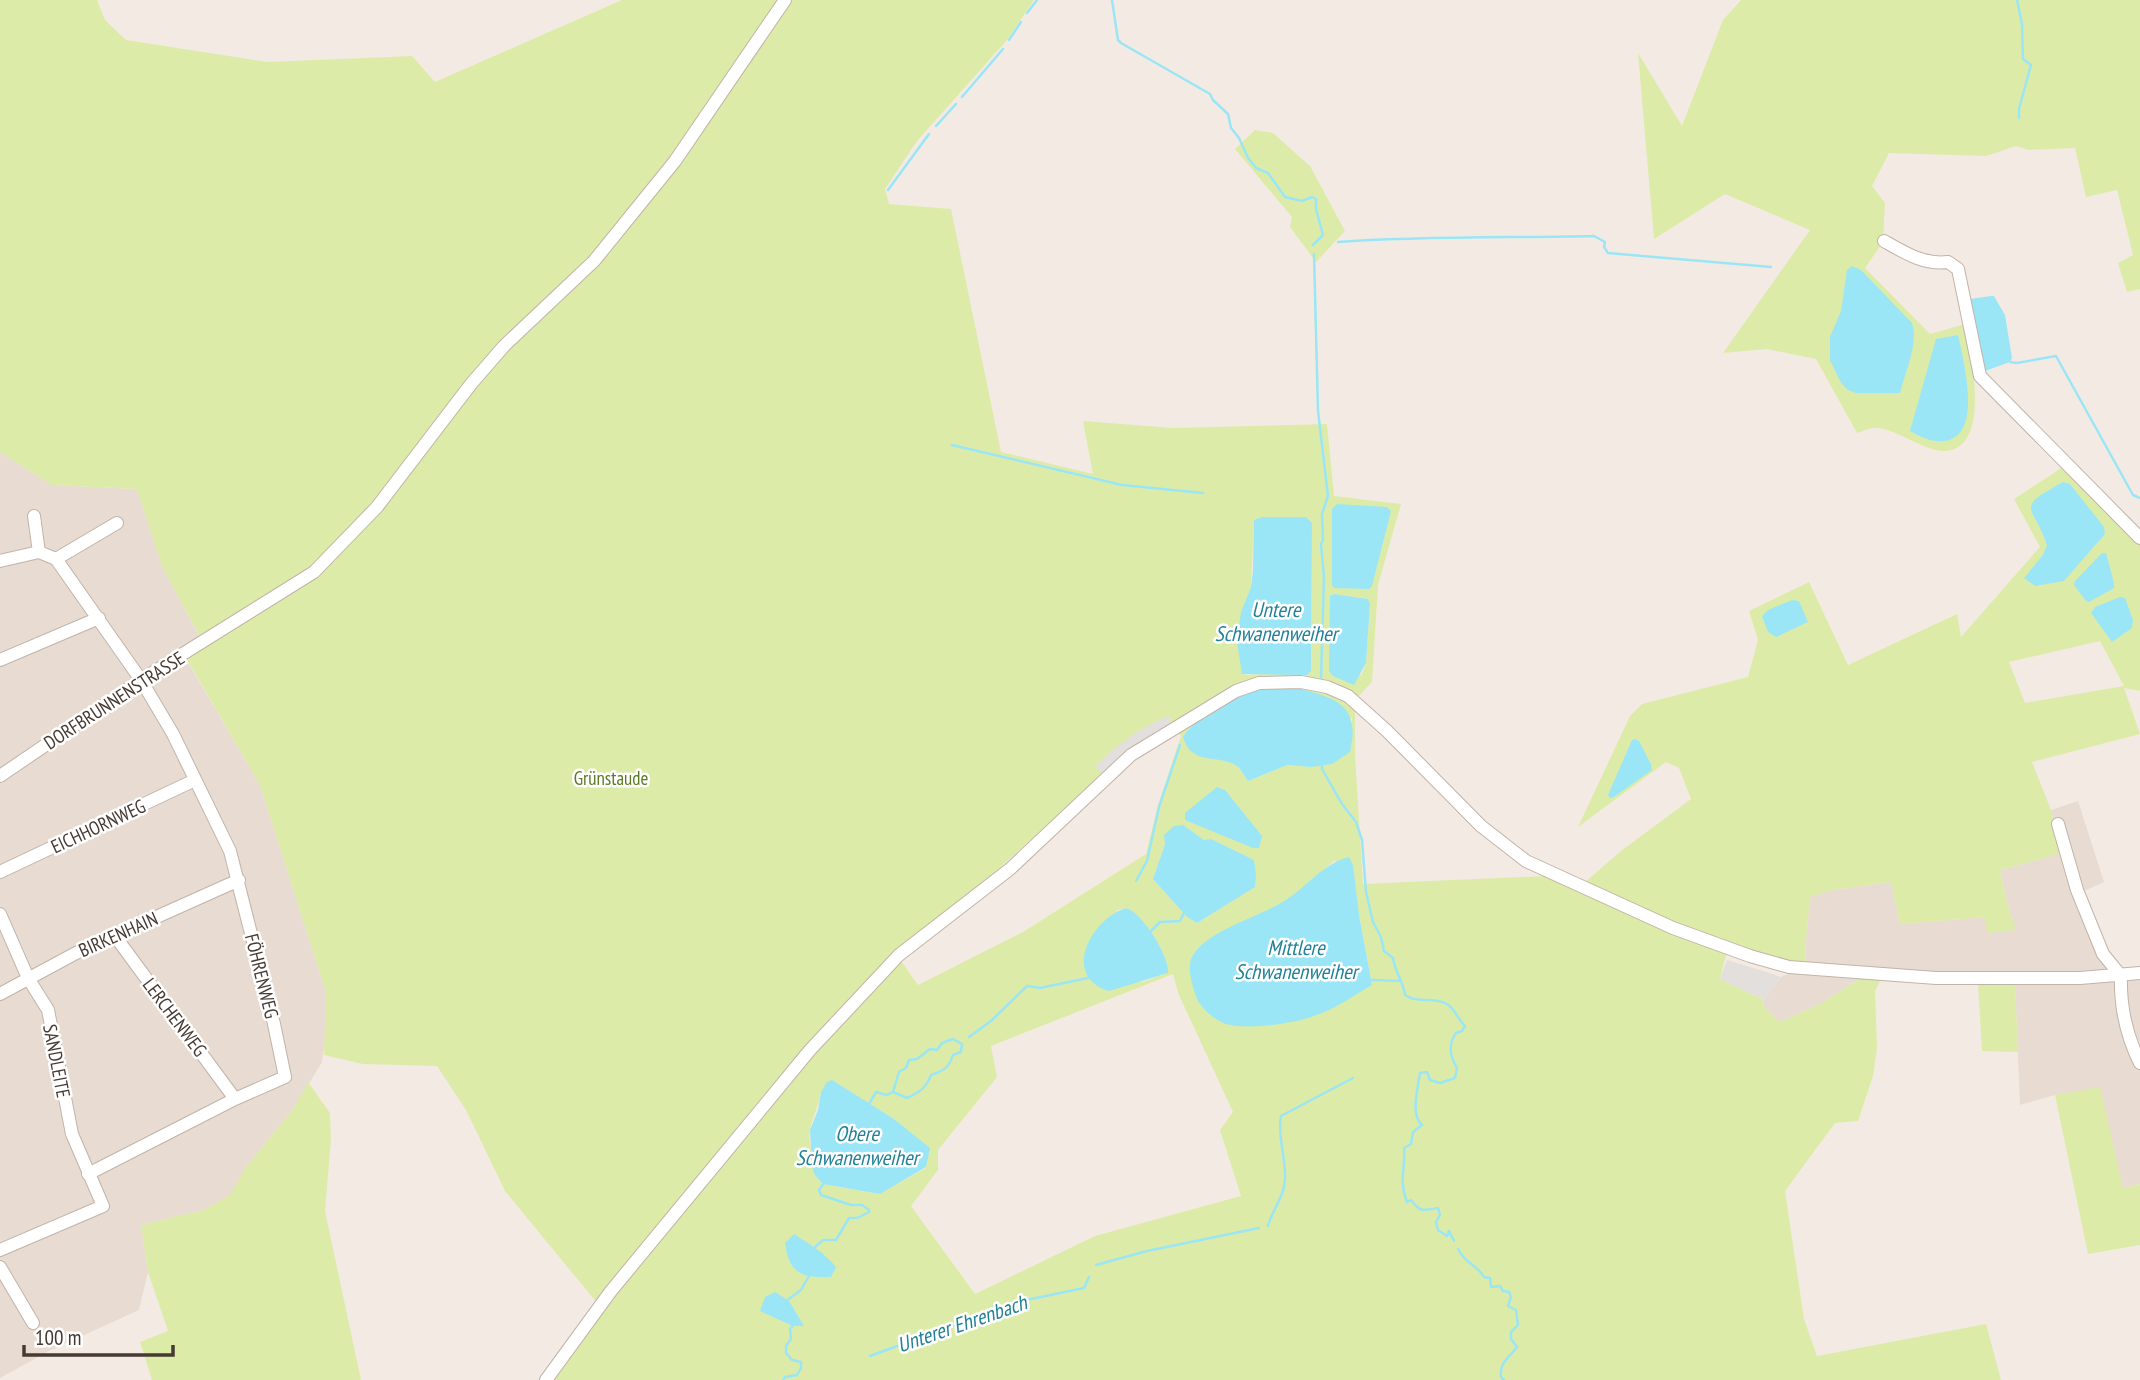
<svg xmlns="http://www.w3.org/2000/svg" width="2140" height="1380" font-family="'PT Sans Narrow',sans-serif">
  <rect width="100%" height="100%" fill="#f3ebe3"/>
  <!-- residential -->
  <path fill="#e8dbd1" d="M 0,452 L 52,485 L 137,489 L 162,565 L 200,638 L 182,652 L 260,785 L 326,992 L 325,1040 L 322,1062 L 294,1108 L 246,1167 L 231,1195 L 204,1210 L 141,1225 L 148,1272 L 139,1310 L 49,1351 L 0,1378 Z
    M 2078,801 L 2104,882 L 2082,892 L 2105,952 L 2122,973 L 2140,970 L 2140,1184 L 2123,1188 L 2055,1095 L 2020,1105 L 2015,984 L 1865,975 L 1822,1003 L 1780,1022 L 1763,1007 L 1764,1000 L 1781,977 L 1807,965 L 1805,951 L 1810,897 L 1831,890 L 1891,882 L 1900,924 L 1985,917 L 2014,920 L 2010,916 L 2000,870 L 2062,853 L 2051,810 Z"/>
  <!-- green -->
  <path fill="#ddeba8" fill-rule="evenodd" d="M 0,0 L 97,0 L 105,20 L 126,40 L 267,62 L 412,56 L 435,82 L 622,0 L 1034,0 L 1007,40 L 917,141 L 885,189 L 889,204 L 951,209 L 1001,452 L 1093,474 L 1083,421 L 1173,428 L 1327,424 L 1334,496 L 1401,504 L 1378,585 L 1372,682 L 1355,700 L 1355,755 L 1363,884 L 1545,876 L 1727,951 L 1720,979 L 1764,1000 L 1763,1007 L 1780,1022 L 1822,1003 L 1865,975 L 1882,976 L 1875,992 L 1877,1048 L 1873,1076 L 1858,1121 L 1835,1123 L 1785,1191 L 1804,1319 L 1817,1356 L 1986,1324 L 2001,1380 L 545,1380 L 598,1304 L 505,1191 L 466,1110 L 437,1066 L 363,1064 L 324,1055 L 326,992 L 260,785 L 182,651 L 200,637 L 162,566 L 137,489 L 52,485 L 0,452 ZM 1254,520 L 1312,523 L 1311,671 L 1245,675 L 1241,612 L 1251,587 ZM 1334,594 L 1368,599 L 1370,603 L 1366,663 L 1361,676 ZM 1217,708 L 1352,718 L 1352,745 L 1311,767 L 1287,765 L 1248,781 L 1238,766 L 1190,726 ZM 1172,726 L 1181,736 L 1158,805 L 1146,854 L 1023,932 L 918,985 L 899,958 L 1103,775 ZM 1182,825 L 1204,840 L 1211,840 L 1253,860 L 1254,887 L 1197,923 L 1187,917 L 1153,879 L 1165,844 ZM 1335,860 L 1359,915 L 1372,985 L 1192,956 C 1217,929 1249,922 1280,904 C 1300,893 1318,875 1335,860 ZM 1126,908 C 1142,913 1170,957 1167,973 L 1143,982 L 1135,982 L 1086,947 L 1118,910 ZM 1173,974 L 1179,995 L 1233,1112 L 1220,1130 L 1241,1196 L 1095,1236 L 975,1294 L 911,1206 L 938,1170 L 938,1150 L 997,1077 L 991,1046 ZM 821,1092 L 869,1104 L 894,1119 L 926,1168 L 879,1194 L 823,1184 C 818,1168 807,1146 810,1130 C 812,1119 819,1105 821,1092 Z
    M 1741,0 L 2140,0 L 2140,289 L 2127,292 L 2118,263 L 2133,255 L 2117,190 L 2086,197 L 2075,148 L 2029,150 L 2016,146 L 1986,156 L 1889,153 L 1872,186 L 1885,203 L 1883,242 L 1865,268 L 1930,334 L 1965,324 C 1971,353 1993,451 1943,451 C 1925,451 1896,429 1877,428 C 1871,427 1862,432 1857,433 L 1816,359 L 1767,349 L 1723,353 L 1810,230 L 1725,194 L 1654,239 L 1638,53 L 1682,126 L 1723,20 Z
    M 1255,130 L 1273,133 L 1310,166 L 1345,231 L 1316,262 L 1290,227 L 1292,217 L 1235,149 Z
    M 2063,467 L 2140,531 L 2140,691 L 2124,688 L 2140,734 L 2032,762 L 2051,810 L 2062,853 L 2000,870 L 2010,916 L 2014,920 L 2015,930 L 1987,933 L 1985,917 L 1900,924 L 1891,882 L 1831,890 L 1810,897 L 1805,951 L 1807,965 L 1786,963 L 1675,924 L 1584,883 L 1621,851 L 1691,799 L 1679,768 L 1666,762 L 1578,827 L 1630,716 L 1642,704 L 1748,677 L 1758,640 L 1749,611 L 1809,582 L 1848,665 L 1957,614 L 1961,637 L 2040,547 L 2014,499 ZM 2100,641 L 2124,686 L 2025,703 L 2009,662 Z
    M 1978,983 L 2015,984 L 2018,1052 L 1982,1051 Z
    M 308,1082 L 330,1113 L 331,1139 L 325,1211 L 361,1380 L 152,1380 L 140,1342 L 168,1331 L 148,1272 L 141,1225 L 204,1210 L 230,1195 L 246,1167 L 294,1108 Z
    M 2100,1087 L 2123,1188 L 2140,1184 L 2140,1245 L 2088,1254 L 2055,1095 Z"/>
  <!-- parking -->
  <path fill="#e3dfdc" d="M 1169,715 L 1170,724 L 1168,728 L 1103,775 L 1095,766 L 1111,751 L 1138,731 Z
    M 1727,960 L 1773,974 L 1781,977 L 1764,1000 L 1720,979 Z"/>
  <!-- water -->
  <path fill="#9ae6f6" d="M 1852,266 L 1861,270 L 1912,323 C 1919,343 1905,372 1900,393 L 1856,393 L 1848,390 L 1841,383 L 1830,360 L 1830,337 L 1841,311 L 1847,270 Z
    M 1991,296 L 1994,296 L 2005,315 L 2012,358 L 2010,362 L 1985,371 L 1970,299 Z
    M 1958,335 C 1964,363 1988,453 1930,440 C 1923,438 1916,434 1910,431 L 1936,339 Z
    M 2063,482 L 2070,484 L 2104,527 L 2105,534 L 2064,581 L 2035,586 L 2024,578 L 2043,555 L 2047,545 C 2033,503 2013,510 2063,482 Z
    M 1337,504 L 1387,507 L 1391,511 L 1372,586 L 1369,589 L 1334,588 L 1332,585 L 1332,509 Z
    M 1262,517 L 1306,517 L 1312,523 L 1311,671 L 1307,675 L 1242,674 L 1237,642 L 1241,612 L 1251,587 L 1253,570 L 1254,520 Z
    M 2102,553 L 2106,553 L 2114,583 L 2114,588 L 2089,602 L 2086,601 L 2074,585 L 2075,581 Z
    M 1334,594 L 1368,599 L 1370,603 L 1366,663 L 1354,685 L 1333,676 L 1329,671 L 1330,596 Z
    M 2120,597 L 2125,598 L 2133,620 L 2132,628 L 2112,642 L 2091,613 L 2095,607 Z
    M 1792,600 L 1799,601 L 1808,622 L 1776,637 L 1768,632 L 1762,616 L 1768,610 Z
    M 1292,687 C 1332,697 1362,702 1350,752 L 1332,764 L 1311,767 L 1287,765 L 1248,781 C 1245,777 1241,769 1237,766 C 1217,753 1192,767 1183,737 C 1194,719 1236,693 1258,689 C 1269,687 1281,688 1292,687 Z
    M 1635,739 L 1639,741 L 1651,764 L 1652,770 L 1614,797 L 1610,798 L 1608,795 L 1632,740 Z
    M 1217,787 L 1225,790 L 1262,836 L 1259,848 L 1253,848 L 1185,820 L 1185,813 Z
    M 1183,825 L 1204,840 L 1211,839 L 1254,860 L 1256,875 L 1255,887 L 1197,923 L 1187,917 L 1153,879 L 1165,844 L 1164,835 L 1174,826 Z
    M 1349,857 L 1353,865 L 1359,915 L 1372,985 C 1353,996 1332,1011 1311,1017 C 1290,1024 1247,1030 1226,1024 C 1216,1021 1199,1007 1196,996 C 1192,985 1186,966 1193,955 C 1208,931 1255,918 1279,904 C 1304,891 1321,864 1349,857 Z
    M 1126,908 C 1142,912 1170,957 1168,973 L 1109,991 C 1060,976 1092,918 1126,908 Z
    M 832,1080 L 894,1119 L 930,1148 L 926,1167 L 880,1194 L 823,1184 L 814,1174 L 812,1165 L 810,1130 L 818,1110 L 821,1092 L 827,1082 Z
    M 794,1234 C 809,1244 824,1252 836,1267 L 831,1277 C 802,1278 789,1274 785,1243 Z
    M 775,1292 L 789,1301 L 804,1326 L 793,1326 L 760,1311 L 765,1297 Z"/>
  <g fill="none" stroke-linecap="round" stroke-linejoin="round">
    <!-- stream -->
    <path stroke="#9ae6f6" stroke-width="2.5" d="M 1112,0 L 1118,40 L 1121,43 L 1210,94 L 1213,100 L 1228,114 L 1231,128 L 1239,138 L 1248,158 L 1256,168 L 1268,173 L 1285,197 L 1302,201 L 1312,197 L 1316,199 L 1316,209 L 1323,235 L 1313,245
      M 2017,0 L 2022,24 L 2023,59 L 2031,65 L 2019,109 L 2019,118
      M 1027,13 L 1037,0
      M 1009,40 L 1021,22
      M 962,97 L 1003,49
      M 936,126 L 956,104
      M 888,190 L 929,134
      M 1338,242 C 1423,236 1509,238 1594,236 L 1605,242 L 1604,247 L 1608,253 L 1771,267
      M 1314,254 L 1318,411 L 1328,496 L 1322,514 L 1323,540 L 1321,544 L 1324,577 L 1321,679
      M 2010,362 L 2017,363 L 2056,356 L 2133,495 L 2140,498
      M 952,445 L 1122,485 L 1203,493
      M 1322,766 L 1322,769 L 1342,804 L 1356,822 L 1362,840 L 1366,892 L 1373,922 L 1381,937 L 1384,951 L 1393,958 C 1395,972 1403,981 1405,995 C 1417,1004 1434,996 1447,1004 C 1454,1008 1458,1019 1465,1026 L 1462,1031 L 1456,1033 C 1448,1044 1450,1057 1457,1068 L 1455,1078 L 1440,1083 L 1430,1080 L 1427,1072 L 1420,1073 C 1418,1088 1410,1115 1422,1125 L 1413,1132 L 1411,1144 L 1404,1148 C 1406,1169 1398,1178 1407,1202 L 1411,1200 C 1420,1212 1422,1211 1438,1208 L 1440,1215 L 1436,1222 L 1438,1230 L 1447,1236 L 1449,1231 L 1454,1241
      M 1136,881 L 1147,861 L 1159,807 L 1180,745
      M 1150,932 L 1160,922 L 1180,921 L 1184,913
      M 1372,980 L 1401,981
      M 969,1037 L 991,1021 L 1027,986 L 1040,988 L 1088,978
      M 869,1104 L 876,1092 L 887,1095 L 893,1092 L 899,1072 L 906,1068 L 909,1060 L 917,1059 L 930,1049 L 937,1050 L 942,1043 L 953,1039 L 962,1044 L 961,1052 L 953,1055 C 949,1068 943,1071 931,1075 C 926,1088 920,1092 907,1098 L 893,1092
      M 1268,1226 C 1272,1210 1285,1196 1285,1178 C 1286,1158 1277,1135 1281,1116 L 1353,1078
      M 813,1249 L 823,1240 L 836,1240 L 849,1218 L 857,1218 L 869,1212 L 869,1210 L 862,1205 L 851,1205 L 821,1195 L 819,1190 L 824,1183
      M 1458,1249 C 1467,1266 1476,1263 1484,1277 L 1490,1278 L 1491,1287 L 1500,1286 L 1503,1291 L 1509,1292 L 1511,1297 L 1508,1306 L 1516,1310 L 1518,1325 L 1511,1332 L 1511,1339 L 1517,1347 C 1510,1357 1499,1362 1501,1377 L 1504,1380
      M 1096,1265 L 1147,1251 L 1259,1228
      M 786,1301 L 801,1290 L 809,1276
      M 870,1356 L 1017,1302 L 1084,1288 L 1089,1277
      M 783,1380 L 785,1377 L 797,1375 L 801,1368 L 801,1362 L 792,1360 L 786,1353 L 786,1346 L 791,1339 L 790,1329 L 793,1326 L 791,1324"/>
    <!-- minor casing -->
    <g stroke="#c2b3a8" stroke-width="14">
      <path id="minor" d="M 1884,241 C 1905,253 1924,265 1948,262 L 1958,269 L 1980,376 L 2140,538
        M 34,516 L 39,552
        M 56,559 L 117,523
        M 0,561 L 39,552 L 56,559 L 141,680 L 173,734 L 230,851 L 274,1024 L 285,1077 L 235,1099 L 88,1174
        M 0,660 L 99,618
        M 0,776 L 141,680 L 314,572 L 377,507 L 471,384 L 504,346 L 594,261 L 675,161 L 785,0
        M 2058,824 L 2077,890 L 2103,954 L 2121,976 C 2120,1008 2126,1035 2140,1063
        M 0,872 L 195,780
        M 0,914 L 28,978 L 48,1010 L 72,1134 L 103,1206 L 0,1250
        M 115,936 L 235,1099
        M 0,994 L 76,953 L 239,880
        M 0,1267 L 33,1323
        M 546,1380 L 611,1291 L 810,1050 L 899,955 L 1010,869 L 1131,755 L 1236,691 L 1259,683 L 1301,682 L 1327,687 L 1348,696 L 1387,731 L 1481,826 L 1526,861 L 1673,928 L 1750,956 L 1789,967 L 1936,978 L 2080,978 L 2140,973"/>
    </g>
    <!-- minor -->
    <use href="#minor" stroke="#fff" stroke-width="12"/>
  </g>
  <g text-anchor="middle" stroke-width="5" stroke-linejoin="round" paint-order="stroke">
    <!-- street labels -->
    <g font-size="19" fill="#463a33" stroke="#fff">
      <text transform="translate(114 700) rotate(-33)" y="7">DORFBRUNNENSTRASSE</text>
      <text transform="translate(98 826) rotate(-25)" y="7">EICHHORNWEG</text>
      <text transform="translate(118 934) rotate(-24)" y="7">BIRKENHAIN</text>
      <text transform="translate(262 976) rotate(76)" y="7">FÖHRENWEG</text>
      <text transform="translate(175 1017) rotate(53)" y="7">LERCHENWEG</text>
      <text transform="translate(57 1061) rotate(79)" y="7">SANDLEITE</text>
    </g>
    <!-- park labels -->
    <g font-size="19" fill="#597c22" stroke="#fff">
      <text x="611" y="785">Grünstaude</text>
    </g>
    <!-- water labels -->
    <g font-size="21" font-style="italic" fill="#208197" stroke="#fff">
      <text x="1276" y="617">Untere<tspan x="1276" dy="24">Schwanenweiher</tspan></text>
      <text x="1296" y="955">Mittlere<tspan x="1296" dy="24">Schwanenweiher</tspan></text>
      <text x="857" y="1141">Obere<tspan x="857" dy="24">Schwanenweiher</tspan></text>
      <text transform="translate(962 1324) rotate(-19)" y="7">Unterer Ehrenbach</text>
    </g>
  </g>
  <!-- scale -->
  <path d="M24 1345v10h149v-10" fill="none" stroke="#463a33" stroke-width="3.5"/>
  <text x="35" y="1345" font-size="21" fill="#463a33" stroke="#ffffff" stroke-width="5" paint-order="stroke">100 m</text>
</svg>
